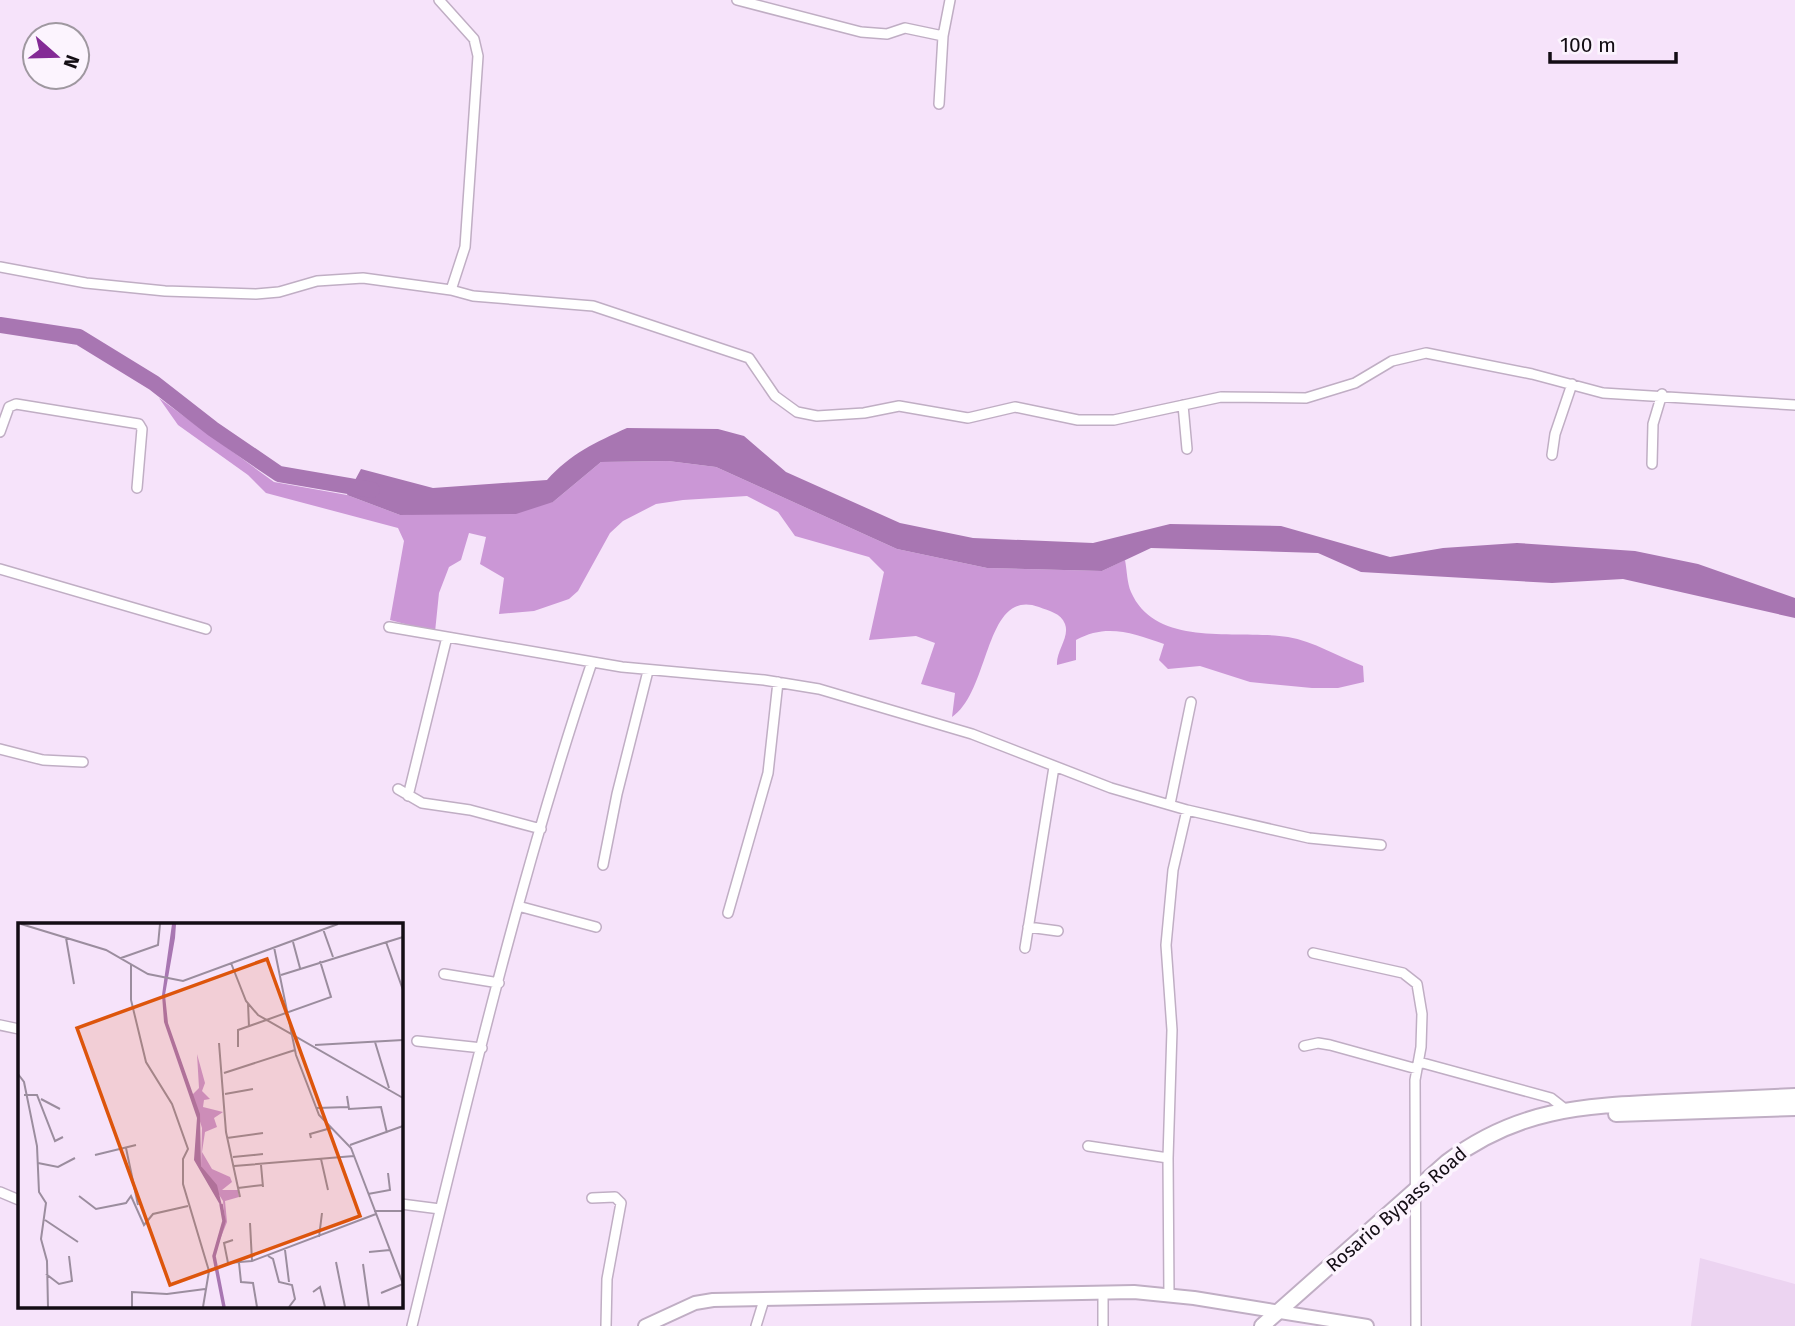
<svg xmlns="http://www.w3.org/2000/svg" width="1795" height="1326" font-family="'Fira Sans',sans-serif">
  <rect width="100%" height="100%" fill="#f6e3fa"/>
  <!-- built -->
  <path fill="#ecd4f1" d="M 1700,1258 L 1795,1284 L 1795,1326 L 1691,1326 Z"/>
  <!-- forest -->
  <path fill="#cb97d6" d="M 159,398 L 274,482 L 347,495 L 400,515 L 553,502 L 601,462 L 668,461 L 716,467 L 897,549 L 987,568 L 1102,571 L 1125,560 C 1127,570 1127,583 1131,592 C 1156,649 1238,629 1288,637 C 1313,641 1339,657 1363,666 L 1364,682 L 1338,688 L 1312,688 L 1250,682 L 1200,666 L 1168,669 L 1159,660 L 1164,644 C 1133,633 1106,623 1076,640 L 1076,660 L 1057,665 C 1056,651 1070,637 1065,624 C 1061,613 1049,611 1039,607 C 984,587 991,691 952,717 L 955,693 L 921,684 L 935,643 L 916,636 L 869,640 L 884,572 L 869,557 L 795,536 L 778,512 L 747,496 L 683,500 L 656,504 L 623,521 L 610,533 L 578,591 L 569,599 L 534,611 L 499,614 L 504,578 L 480,564 L 486,537 L 469,533 L 461,560 L 449,567 L 439,593 L 435,632 L 390,620 L 404,541 L 398,528 L 266,493 L 248,475 L 178,425 Z"/>
  <!-- water -->
  <path fill="#a876b2" d="M 627,428 L 718,429 L 744,436 L 786,472 L 900,523 L 973,538 L 1093,543 L 1170,524 L 1281,526 L 1390,557 L 1443,548 L 1517,543 L 1635,551 L 1698,564 L 1795,598 L 1795,618 L 1623,579 L 1552,583 L 1361,572 L 1318,553 L 1151,548 L 1102,571 L 987,568 L 897,549 L 716,467 L 668,461 L 601,462 L 553,502 L 516,514 L 400,515 L 347,495 L 361,469 L 433,488 L 547,480 C 570,454 596,442 627,428 Z"/>
  <g fill="none" stroke-linecap="round" stroke-linejoin="round">
    <!-- river -->
    <path stroke="#a876b2" stroke-width="16" d="M 0,325 L 79,337 L 154,383 L 213,429 L 279,474 L 372,490"/>
    <!-- street casing -->
    <g stroke="#c0aec4" stroke-width="12">
      <path id="street" d="M 439,0 L 474,39 L 478,56 L 465,247 L 451,290
        M 737,0 L 861,32 L 887,34 L 905,28 L 943,36
        M 939,104 L 943,36 L 950,0
        M 0,267 L 86,283 L 165,291 L 256,294 L 279,292 L 317,281 L 363,278 L 451,290 L 473,296 L 593,306 L 749,358 L 775,396 L 797,412 L 817,416 L 864,413 L 899,406 L 968,418 L 1015,407 L 1078,420 L 1114,420 L 1221,397 L 1306,398 L 1355,383 L 1392,361 L 1426,353 L 1532,374 L 1603,393 L 1795,405
        M 1183,405 L 1187,449
        M 0,432 L 9,407 L 16,404 L 139,424 L 142,429 L 137,488
        M 1552,455 L 1555,434 L 1572,384
        M 1652,464 L 1653,424 L 1662,394
        M 0,569 L 206,629
        M 389,627 L 622,667 L 764,680 L 819,689 L 972,734 L 1111,788 L 1187,810 L 1309,838 L 1381,845
        M 0,749 L 43,760 L 83,762
        M 398,789 L 422,803 L 470,810 L 541,829
        M 408,796 L 447,637
        M 1170,804 L 1191,702
        M 603,865 L 617,794 L 648,671
        M 518,906 L 596,927
        M 728,913 L 768,773 L 778,682
        M 1028,927 L 1058,931
        M 1025,948 L 1054,767
        M 1313,953 L 1403,973 L 1417,984 L 1422,1014 L 1421,1047 L 1415,1080 L 1416,1326
        M 444,974 L 499,983
        M 0,1025 L 19,1029
        M 417,1041 L 482,1048
        M 1304,1046 L 1318,1043 L 1330,1045 L 1417,1069
        M 1419,1062 L 1551,1098 L 1565,1109
        M 1088,1146 L 1168,1158
        M 0,1192 L 19,1200
        M 592,1198 L 615,1197 L 621,1203 L 607,1279 L 606,1326
        M 401,1204 L 440,1209
        M 1169,1295 L 1168,1158 L 1172,1030 L 1166,945 L 1173,870 L 1187,810
        M 412,1326 C 466,1104 519,879 592,662
        M 756,1326 L 764,1300
        M 1103,1326 L 1103,1293"/>
    </g>
    <!-- secondary casing -->
    <g stroke="#c0aec4" stroke-width="16">
      <path id="secondary" d="M 645,1326 L 695,1303 L 713,1300 L 1134,1292 L 1194,1298 L 1367,1326"/>
    </g>
    <!-- primary casing -->
    <g stroke="#c0aec4" stroke-width="18">
      <path id="primary" d="M 1616,1114 L 1795,1108
        M 1262,1326 L 1447,1162 C 1517,1109 1581,1106 1665,1102 C 1709,1100 1752,1098 1795,1096"/>
    </g>
    <!-- street -->
    <use href="#street" stroke="#fff" stroke-width="9"/>
    <!-- secondary -->
    <use href="#secondary" stroke="#fff" stroke-width="12"/>
    <!-- primary -->
    <use href="#primary" stroke="#fff" stroke-width="14"/>
  </g>
  <g text-anchor="middle" stroke-width="7" stroke-linejoin="round" paint-order="stroke">
    <!-- street labels -->
    <g font-size="19" fill="#130d14" stroke="#fcf4fe">
      <text transform="translate(1396 1209) rotate(-41)" y="7">Rosario Bypass Road</text>
    </g>
  </g>
  <!-- overview -->
  <g transform="translate(18 923)">
    <rect width="385" height="385" fill="#f6e3fa"/>
    <path d="M 179,131 L 187,160 L 184,168 L 192,176 L 186,177 L 185,184 L 205,189 L 196,195 L 199,204 L 187,209 L 184,229 L 194,246 L 212,254 L 214,259 L 204,267 L 220,267 L 221,274 L 207,278 L 209,299 L 201,319 L 207,298 L 205,278 L 183,243 L 184,205 L 174,172 L 181,165 Z" fill="#cb97d6"/>
    <path d="M 154,1 L 158,1 L 157,15 L 147,72 L 150,100 L 182,191 L 183,243 L 199,262 L 205,287 L 176,237 L 179,195 L 146,99 L 144,72 Z" fill="#a876b2"/>
    <path fill="none" stroke="#a876b2" stroke-width="3.5" d="M 203,281 L 206,298 L 196,333 L 206,384"/>
    <path fill="none" stroke="#9b8d9e" stroke-width="2" d="M 3,1 L 88,27 L 130,51 L 165,58 L 320,1M 305,6 L 315,34M 48,15 L 56,61M 275,19 L 282,45M 368,19 L 385,67M 256,24 L 278,132 L 301,192 L 333,225 L 385,361M 103,35 L 140,22 L 142,1M 213,40 L 228,78 L 240,92 L 385,175M 113,41 L 113,77 L 128,139 L 154,181 L 170,226 L 165,236 L 165,261 L 191,348 L 185,384M 263,52 L 385,14M 230,80 L 231,104M 357,119 L 371,165M 201,120 L 208,209 L 222,274M 297,122 L 385,117M 220,124 L 220,107 L 313,74 L 302,38M 206,150 L 277,127M 0,151 L 6,159 L 19,223 L 21,269 L 28,280 L 23,316 L 29,338 L 30,384M 207,171 L 235,166M 6,172 L 19,172 L 37,218 L 45,214M 329,173 L 331,186 L 363,184 L 369,210M 23,176 L 42,186M 299,185 L 330,184M 209,215 L 245,210M 293,215 L 292,211 L 313,205M 332,222 L 385,203M 108,225 L 120,282M 77,232 L 118,222M 215,234 L 245,231M 303,236 L 310,267M 20,240 L 40,244 L 57,235M 243,242 L 245,264M 216,243 L 336,233M 220,265 L 245,262M 350,271 L 372,267 L 370,250M 61,273 L 78,286 L 108,280 L 113,273 L 126,302 L 135,291 L 170,283M 356,288 L 385,288M 27,297 L 60,319M 232,300 L 234,338M 301,314 L 304,290M 215,317 L 206,320 L 210,340 L 234,338 L 358,291M 267,327 L 271,359M 351,329 L 372,327M 250,333 L 255,336 L 261,359 L 274,362 L 277,376 L 271,384M 318,339 L 327,384M 221,340 L 223,359 L 235,360 L 239,384M 345,341 L 351,384M 28,351 L 41,361 L 54,358 L 51,333M 295,369 L 302,364 L 307,384M 363,370 L 385,361M 114,384 L 114,369 L 149,371 L 187,366"/>
    <path fill="#dd550c" fill-opacity="0.15" stroke="#dd550c" stroke-width="3.5" d="M 249,36 L 342,293 L 152,362 L 59,105 Z"/>
    <rect width="385" height="385" fill="none" stroke="#130d14" stroke-width="3.5"/>
  </g>
  <!-- north arrow -->
  <g transform="translate(56 56) rotate(110)"><circle r="33" fill="#fcf4fe" stroke="#9f98a0" stroke-width="2"/>
  <path d="M0-5L12 26L0 18L-12 26Z" fill="#842a96"/>
  <text y="-10" font-size="19" font-weight="bold" text-anchor="middle" fill="#130d14">N</text>
  </g>
  <!-- scale -->
  <path d="M1550 52v10h126v-10" fill="none" stroke="#130d14" stroke-width="3.5"/>
  <text x="1560" y="52" font-size="21" fill="#130d14" stroke="#fcf4fe" stroke-width="5" paint-order="stroke">100 m</text>
</svg>
